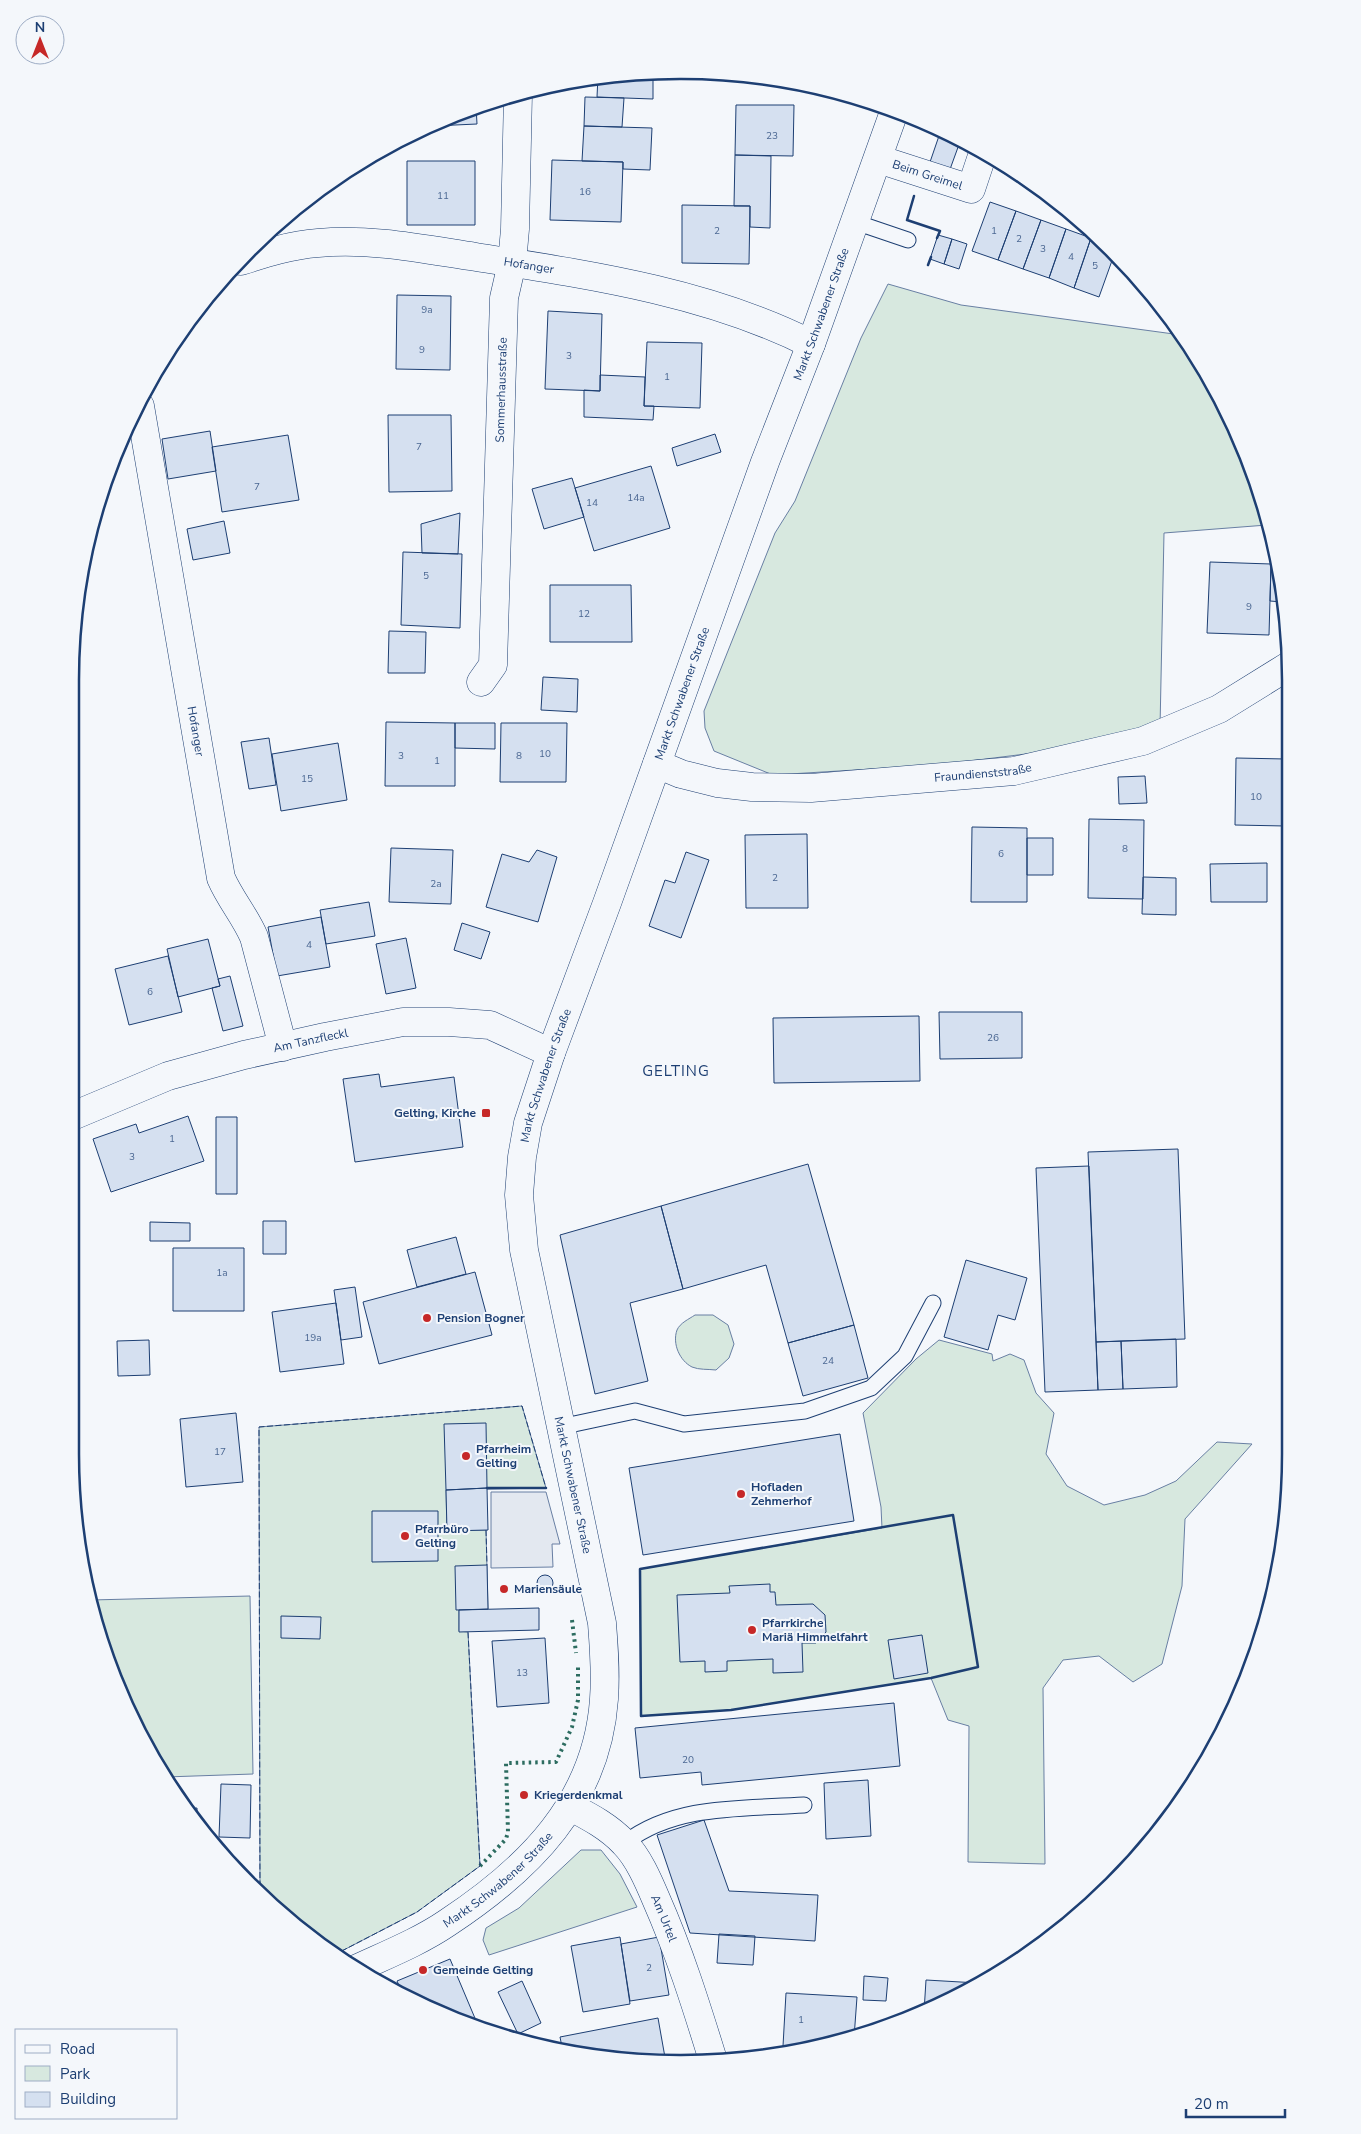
<svg xmlns="http://www.w3.org/2000/svg" width="1361" height="2134" font-family="'Nunito Sans',sans-serif">
  <rect width="100%" height="100%" fill="#f4f7fb"/>
  <!-- green -->
  <path fill="#d7e8df" stroke="#687fa3" d="M 888,284 L 961,305 L 1181,335 L 1209,376 L 1259,485 L 1267,525 L 1164,533 L 1160,728 L 1066,749 L 937,765 L 773,775 L 714,751 L 705,728 L 704,711 L 775,533 L 795,501 L 861,338 Z
    M 695,1315 L 713,1315 L 728,1325 L 734,1344 L 729,1358 L 716,1370 C 708,1369 699,1370 692,1367 C 680,1361 672,1344 677,1330 C 680,1323 689,1319 695,1315 Z
    M 939,1340 L 992,1354 L 993,1361 L 1010,1354 L 1024,1360 L 1036,1393 L 1054,1413 L 1046,1454 L 1067,1486 L 1104,1505 L 1145,1495 L 1176,1481 L 1217,1442 L 1252,1444 L 1185,1519 L 1182,1586 L 1162,1664 L 1133,1682 L 1099,1656 L 1063,1660 L 1043,1688 L 1045,1864 L 968,1862 L 969,1726 L 948,1720 L 931,1678 L 731,1710 L 641,1716 L 640,1569 L 882,1528 L 881,1507 L 863,1413 L 916,1359 Z
    M 522,1406 L 546,1488 L 446,1490 L 447,1531 L 486,1530 L 488,1609 L 459,1610 L 459,1631 L 468,1632 L 480,1866 L 417,1912 L 334,1955 L 309,1938 L 260,1895 L 259,1427 Z
    M 250,1596 L 253,1774 L 165,1777 L 102,1649 L 91,1600 Z
    M 581,1850 L 601,1850 L 620,1874 L 637,1907 L 489,1955 L 483,1940 L 486,1928 L 519,1908 Z"/>
  <!-- parking -->
  <path fill="#e3e8f0" stroke="#687fa3" d="M 491,1492 L 546,1492 L 560,1544 L 552,1544 L 553,1567 L 491,1568 Z"/>
  <!-- building -->
  <path fill="#d5e0f0" stroke="#1d3f73" d="M 653,74 L 653,99 L 597,97 L 598,76 Z
    M 585,97 L 624,98 L 622,127 L 584,126 Z
    M 736,105 L 794,105 L 793,156 L 735,155 Z
    M 476,106 L 477,124 L 433,126 Z
    M 584,126 L 652,128 L 650,170 L 623,169 L 623,162 L 582,161 Z
    M 941,130 L 961,139 L 949,172 L 929,165 Z
    M 735,155 L 771,156 L 770,228 L 750,227 L 750,206 L 734,206 Z
    M 552,160 L 623,162 L 621,222 L 550,220 Z
    M 407,161 L 475,161 L 475,225 L 407,225 Z
    M 990,202 L 1016,211 L 998,260 L 972,251 Z
    M 682,205 L 750,206 L 749,264 L 682,263 Z
    M 1016,211 L 1041,220 L 1023,269 L 998,260 Z
    M 1041,220 L 1066,229 L 1049,278 L 1023,269 Z
    M 1066,229 L 1091,238 L 1074,288 L 1049,278 Z
    M 938,235 L 952,239 L 944,264 L 930,259 Z
    M 1091,238 L 1100,241 L 1114,255 L 1099,297 L 1074,288 Z
    M 952,239 L 967,244 L 959,269 L 944,264 Z
    M 397,295 L 451,296 L 450,370 L 396,369 Z
    M 548,311 L 602,314 L 600,391 L 545,389 Z
    M 647,342 L 702,343 L 700,408 L 644,406 Z
    M 600,375 L 645,377 L 644,406 L 654,406 L 653,420 L 584,417 L 584,390 L 600,391 Z
    M 388,415 L 451,415 L 452,491 L 389,492 Z
    M 210,431 L 216,471 L 168,479 L 162,439 Z
    M 715,434 L 721,452 L 677,466 L 672,448 Z
    M 288,435 L 299,500 L 222,512 L 212,447 Z
    M 651,466 L 670,528 L 594,551 L 575,488 Z
    M 572,478 L 584,517 L 544,529 L 532,489 Z
    M 460,513 L 458,554 L 422,553 L 421,524 Z
    M 224,521 L 230,553 L 193,560 L 187,529 Z
    M 403,552 L 462,554 L 460,628 L 401,625 Z
    M 1210,562 L 1271,564 L 1269,635 L 1207,633 Z
    M 1271,564 L 1275,565 L 1282,602 L 1270,601 Z
    M 550,585 L 631,585 L 632,642 L 550,642 Z
    M 389,631 L 426,632 L 425,673 L 388,673 Z
    M 543,677 L 578,679 L 577,712 L 541,710 Z
    M 386,722 L 455,723 L 455,786 L 385,786 Z
    M 455,723 L 495,723 L 495,749 L 455,748 Z
    M 501,723 L 567,723 L 566,782 L 500,782 Z
    M 269,738 L 276,785 L 249,789 L 241,742 Z
    M 338,743 L 347,800 L 281,811 L 272,754 Z
    M 1236,758 L 1286,759 L 1285,826 L 1235,825 Z
    M 1286,766 L 1289,767 L 1289,803 L 1285,803 Z
    M 1145,776 L 1147,803 L 1119,804 L 1118,777 Z
    M 1089,819 L 1144,820 L 1143,899 L 1088,898 Z
    M 972,827 L 1027,828 L 1027,902 L 971,902 Z
    M 807,834 L 808,908 L 746,908 L 745,835 Z
    M 1027,838 L 1053,838 L 1053,875 L 1027,875 Z
    M 391,848 L 453,850 L 451,904 L 389,902 Z
    M 537,850 L 557,857 L 538,922 L 486,907 L 502,854 L 529,862 Z
    M 686,852 L 709,860 L 681,938 L 649,926 L 665,880 L 675,883 Z
    M 1267,863 L 1267,902 L 1211,902 L 1210,864 Z
    M 1143,877 L 1176,878 L 1176,915 L 1142,914 Z
    M 369,902 L 375,936 L 326,944 L 320,910 Z
    M 321,917 L 330,967 L 277,976 L 268,927 Z
    M 462,923 L 490,932 L 481,959 L 454,950 Z
    M 406,938 L 416,988 L 386,994 L 376,944 Z
    M 208,939 L 220,986 L 178,997 L 167,949 Z
    M 168,956 L 182,1012 L 129,1025 L 115,969 Z
    M 230,976 L 243,1026 L 223,1031 L 212,988 L 220,986 L 218,979 Z
    M 939,1012 L 1022,1012 L 1022,1058 L 940,1059 Z
    M 919,1016 L 920,1081 L 774,1083 L 773,1018 Z
    M 379,1074 L 381,1087 L 454,1077 L 463,1147 L 355,1162 L 343,1079 Z
    M 188,1116 L 204,1161 L 111,1192 L 93,1139 L 136,1124 L 139,1133 Z
    M 216,1117 L 237,1117 L 237,1194 L 216,1194 Z
    M 1178,1149 L 1185,1339 L 1096,1342 L 1088,1152 Z
    M 808,1164 L 854,1325 L 788,1343 L 766,1265 L 683,1289 L 661,1206 Z
    M 1089,1166 L 1098,1390 L 1045,1392 L 1036,1168 Z
    M 661,1206 L 683,1289 L 630,1303 L 648,1381 L 595,1394 L 560,1235 Z
    M 263,1221 L 286,1221 L 286,1254 L 263,1254 Z
    M 150,1222 L 190,1223 L 190,1241 L 150,1241 Z
    M 456,1237 L 466,1274 L 417,1287 L 407,1250 Z
    M 173,1248 L 244,1248 L 244,1311 L 173,1311 Z
    M 966,1260 L 1027,1278 L 1015,1320 L 998,1315 L 988,1350 L 944,1337 Z
    M 475,1272 L 492,1335 L 379,1364 L 363,1302 Z
    M 355,1287 L 362,1337 L 341,1340 L 334,1290 Z
    M 336,1303 L 344,1364 L 280,1372 L 272,1312 Z
    M 854,1325 L 868,1378 L 803,1396 L 788,1343 Z
    M 1176,1339 L 1177,1387 L 1123,1389 L 1121,1341 Z
    M 149,1340 L 150,1375 L 118,1376 L 117,1341 Z
    M 1121,1341 L 1123,1389 L 1098,1390 L 1096,1342 Z
    M 236,1413 L 243,1482 L 186,1487 L 180,1419 Z
    M 486,1423 L 487,1488 L 446,1490 L 444,1424 Z
    M 840,1434 L 854,1521 L 643,1555 L 629,1468 Z
    M 487,1488 L 488,1530 L 447,1531 L 446,1490 Z
    M 372,1511 L 438,1511 L 438,1561 L 372,1562 Z
    M 487,1565 L 488,1609 L 456,1610 L 455,1566 Z
    M537 1583a8 8 0 1 1 16 0a8 8 0 1 1-16 0Z
    M 770,1584 L 770,1592 L 775,1592 L 776,1605 L 813,1604 L 825,1615 L 826,1632 L 816,1643 L 802,1643 L 803,1672 L 773,1673 L 773,1659 L 727,1661 L 727,1671 L 705,1672 L 705,1661 L 680,1662 L 677,1595 L 730,1593 L 729,1586 Z
    M 539,1608 L 539,1630 L 459,1632 L 459,1610 Z
    M 281,1616 L 321,1617 L 320,1639 L 281,1638 Z
    M 922,1635 L 928,1673 L 894,1679 L 888,1640 Z
    M 545,1638 L 549,1703 L 497,1707 L 492,1641 Z
    M 894,1703 L 900,1766 L 702,1785 L 701,1772 L 640,1778 L 635,1728 Z
    M 868,1780 L 871,1836 L 826,1839 L 824,1783 Z
    M 221,1784 L 251,1785 L 250,1838 L 219,1837 Z
    M 197,1808 L 197,1822 L 186,1809 Z
    M 704,1820 L 729,1891 L 818,1895 L 815,1941 L 690,1933 L 657,1835 Z
    M 719,1934 L 755,1936 L 753,1965 L 717,1963 Z
    M 620,1937 L 630,2004 L 583,2012 L 571,1946 Z
    M 659,1937 L 669,1995 L 630,2001 L 621,1944 Z
    M 450,1959 L 477,2023 L 471,2026 L 403,1995 L 397,1981 Z
    M 864,1976 L 888,1978 L 886,2001 L 863,2000 Z
    M 926,1980 L 978,1983 L 924,2012 Z
    M 522,1981 L 541,2023 L 518,2034 L 498,1992 Z
    M 786,1993 L 857,1997 L 854,2038 L 839,2043 L 809,2047 L 783,2046 Z
    M 658,2018 L 666,2063 L 563,2052 L 560,2037 Z"/>
  <g fill="none" stroke-linecap="round" stroke-linejoin="round">
    <!-- lane casing -->
    <g stroke="#1d3f73" stroke-width="17">
      <path id="lane" d="M 855,222 L 908,240
        M 560,1427 L 635,1411 L 684,1424 L 805,1411 L 871,1388 L 905,1356 L 933,1303
        M 625,1843 C 675,1804 744,1809 804,1805"/>
    </g>
    <!-- street casing -->
    <g stroke="#1d3f73" stroke-width="29">
      <g id="street">
        <path id="s1" d="M 878,159 L 971,189 L 983,153"/>
        <path id="s2" d="M 241,261 C 266,253 291,245 318,243 C 371,238 423,249 476,257 C 590,275 708,292 811,344"/>
        <path id="s3" d="M 140,406 L 221,878 C 230,899 245,916 254,937 L 283,1047"/>
        <path id="s4" d="M 481,682 L 493,665 L 504,298 L 512,263 L 515,229 L 518,94"/>
        <path id="s5" d="M 657,764 L 681,774 L 717,783 L 752,787 L 811,788 L 1014,771 L 1143,741 L 1219,709 L 1290,665"/>
        <path id="s6" d="M 75,1115 L 168,1076 L 244,1055 L 325,1037 L 403,1022 L 449,1022 L 490,1025 L 551,1053"/>
        <path id="s7" d="M 571,1807 C 590,1817 609,1827 624,1843 C 638,1857 648,1880 656,1899 C 679,1951 696,2005 713,2060"/>
      </g>
    </g>
    <!-- secondary casing -->
    <g stroke="#1d3f73" stroke-width="29">
      <g id="secondary">
        <path id="s8" d="M 356,1969 C 386,1955 419,1942 447,1923 C 529,1869 597,1802 604,1699 C 606,1673 604,1648 602,1623 L 524,1250 L 519,1195 L 522,1157 L 528,1123 L 551,1053 L 607,903 L 765,462 L 811,344 L 894,112"/>
      </g>
    </g>
    <!-- lane -->
    <use href="#lane" stroke="#f4f7fb" stroke-width="15"/>
    <!-- street -->
    <use href="#street" stroke="#f4f7fb" stroke-width="28"/>
    <!-- secondary -->
    <use href="#secondary" stroke="#f4f7fb" stroke-width="28"/>
    <!-- hedge -->
    <path stroke="#2c6c60" stroke-width="4" stroke-dasharray="2.5 4" stroke-linecap="butt" d="M 572,1620 L 576,1653
      M 480,1866 L 506,1839 L 508,1832 L 506,1763 L 556,1762 L 572,1727 L 578,1700 L 578,1665"/>
    <!-- fence -->
    <path stroke="#1d3f73" stroke-width="1" stroke-dasharray="6 2.5" stroke-linecap="butt" d="M 486,1530 L 487,1565
      M 260,1895 L 259,1427 L 522,1406 L 546,1488
      M 334,1955 L 417,1912 L 480,1866 L 468,1632"/>
    <!-- wall -->
    <path stroke="#1d3f73" stroke-width="2.5" d="M 914,196 L 907,220 L 940,231 L 937,238
      M 928,265 L 931,257
      M 487,1488 L 546,1488
      M 953,1515 L 978,1667 L 931,1678 L 731,1710 L 641,1716 L 640,1569 Z"/>
  </g>
  <!-- markers -->
  <g fill="#c62828" stroke="#f4f7fb" stroke-width="2">
    <rect x="481" y="1108" width="10" height="10" rx="2.5"/>
    <circle cx="427" cy="1318" r="5"/>
    <circle cx="466" cy="1456" r="5"/>
    <circle cx="741" cy="1494" r="5"/>
    <circle cx="405" cy="1536" r="5"/>
    <circle cx="504" cy="1589" r="5"/>
    <circle cx="752" cy="1630" r="5"/>
    <circle cx="524" cy="1795" r="5"/>
    <circle cx="423" cy="1970" r="5"/>
  </g>
  <g text-anchor="middle" stroke-width="4" stroke-linejoin="round" paint-order="stroke">
    <!-- number labels -->
    <g font-size="10" fill="#4b6792">
      <text x="772" y="139">23</text>
      <text x="585" y="195">16</text>
      <text x="443" y="199">11</text>
      <text x="717" y="234">2</text>
      <text x="994" y="234">1</text>
      <text x="1019" y="242">2</text>
      <text x="1043" y="252">3</text>
      <text x="1071" y="260">4</text>
      <text x="1095" y="269">5</text>
      <text x="427" y="313">9a</text>
      <text x="422" y="353">9</text>
      <text x="569" y="359">3</text>
      <text x="667" y="380">1</text>
      <text x="419" y="450">7</text>
      <text x="257" y="490">7</text>
      <text x="636" y="501">14a</text>
      <text x="592" y="506">14</text>
      <text x="426" y="579">5</text>
      <text x="1249" y="610">9</text>
      <text x="584" y="617">12</text>
      <text x="545" y="757">10</text>
      <text x="401" y="759">3</text>
      <text x="519" y="759">8</text>
      <text x="437" y="764">1</text>
      <text x="307" y="782">15</text>
      <text x="1256" y="800">10</text>
      <text x="1125" y="852">8</text>
      <text x="1001" y="857">6</text>
      <text x="775" y="881">2</text>
      <text x="436" y="887">2a</text>
      <text x="309" y="948">4</text>
      <text x="150" y="995">6</text>
      <text x="993" y="1041">26</text>
      <text x="172" y="1142">1</text>
      <text x="132" y="1160">3</text>
      <text x="222" y="1276">1a</text>
      <text x="313" y="1341">19a</text>
      <text x="828" y="1364">24</text>
      <text x="220" y="1455">17</text>
      <text x="522" y="1676">13</text>
      <text x="688" y="1763">20</text>
      <text x="649" y="1971">2</text>
      <text x="801" y="2023">1</text>
    </g>
    <!-- street labels -->
    <g font-size="12" fill="#1d3f73" stroke="#f4f7fb">
      <text dy="4" stroke="none"><textPath href="#s1" startOffset="52">Beim Greimel</textPath></text>
      <text dy="4" stroke="none"><textPath href="#s2" startOffset="292">Hofanger</textPath></text>
      <text dy="4" stroke="none"><textPath href="#s8" startOffset="1832">Markt Schwabener Straße</textPath></text>
      <text dy="4" stroke="none"><textPath href="#s4" startOffset="296">Sommerhausstraße</textPath></text>
      <text dy="4" stroke="none"><textPath href="#s8" startOffset="1428">Markt Schwabener Straße</textPath></text>
      <text dy="4" stroke="none"><textPath href="#s3" startOffset="330">Hofanger</textPath></text>
      <text dy="4" stroke="none"><textPath href="#s5" startOffset="330">Fraundienststraße</textPath></text>
      <text dy="4" stroke="none"><textPath href="#s6" startOffset="248">Am Tanzfleckl</textPath></text>
      <text dy="4" stroke="none"><textPath href="#s8" startOffset="1022">Markt Schwabener Straße</textPath></text>
      <text transform="translate(573 1485) rotate(78)" y="4">Markt Schwabener Straße</text>
      <text dy="4" stroke="none"><textPath href="#s8" startOffset="169">Markt Schwabener Straße</textPath></text>
      <text dy="4" stroke="none"><textPath href="#s7" startOffset="150">Am Urtel</textPath></text>
    </g>
    <!-- poi labels -->
    <g font-size="12" font-weight="bold" fill="#1d3f73" stroke="#f4f7fb" text-anchor="start">
      <text x="476" y="1117" text-anchor="end">Gelting, Kirche</text>
      <text x="437" y="1322">Pension Bogner</text>
      <text x="476" y="1453">Pfarrheim<tspan x="476" dy="14">Gelting</tspan></text>
      <text x="751" y="1491">Hofladen<tspan x="751" dy="14">Zehmerhof</tspan></text>
      <text x="415" y="1533">Pfarrbüro<tspan x="415" dy="14">Gelting</tspan></text>
      <text x="514" y="1593">Mariensäule</text>
      <text x="762" y="1627">Pfarrkirche<tspan x="762" dy="14">Mariä Himmelfahrt</tspan></text>
      <text x="534" y="1799">Kriegerdenkmal</text>
      <text x="433" y="1974">Gemeinde Gelting</text>
    </g>
    <!-- quarter labels -->
    <g font-size="15" letter-spacing="1" fill="#1d3f73" stroke="#f4f7fb">
      <text x="676" y="1076">GELTING</text>
    </g>
  </g>
  <!-- crop -->
  <path d="M0 0H1361V2134H0ZM680 79H681A601 601 0 0 1 1282 680V1454A601 601 0 0 1 681 2055H680A601 601 0 0 1 79 1454V680A601 601 0 0 1 680 79Z" fill="#f4f7fb" fill-rule="evenodd"/>
  <path fill="none" stroke="#1d3f73" stroke-width="2.5" d="M680 79H681A601 601 0 0 1 1282 680V1454A601 601 0 0 1 681 2055H680A601 601 0 0 1 79 1454V680A601 601 0 0 1 680 79Z"/>
  <!-- legend -->
  <rect x="15" y="2029" width="162" height="90" fill="#f4f7fb" stroke="#9eadc5"/>
  <rect x="25" y="2045" width="25" height="8" fill="#f4f7fb" stroke="#9eadc5"/>
  <text x="60" y="2054" font-size="15" fill="#1d3f73">Road</text>
  <rect x="25" y="2066" width="25" height="15" fill="#d7e8df" stroke="#9eadc5"/>
  <text x="60" y="2079" font-size="15" fill="#1d3f73">Park</text>
  <rect x="25" y="2092" width="25" height="15" fill="#d5e0f0" stroke="#9eadc5"/>
  <text x="60" y="2104" font-size="15" fill="#1d3f73">Building</text>
  <!-- north arrow -->
  <g transform="translate(40 40)"><circle r="24" fill="#f4f7fb" stroke="#9eadc5"/>
  <path d="M0-4L9 19L0 12L-9 19Z" fill="#c62828"/>
  <text y="-8" font-size="14" font-weight="bold" text-anchor="middle" fill="#1d3f73">N</text>
  </g>
  <!-- scale -->
  <path d="M1186 2109v8h99v-8" fill="none" stroke="#1d3f73" stroke-width="2.5"/>
  <text x="1194" y="2109" font-size="15" fill="#1d3f73" stroke="#f4f7fb" stroke-width="4" paint-order="stroke">20 m</text>
</svg>
